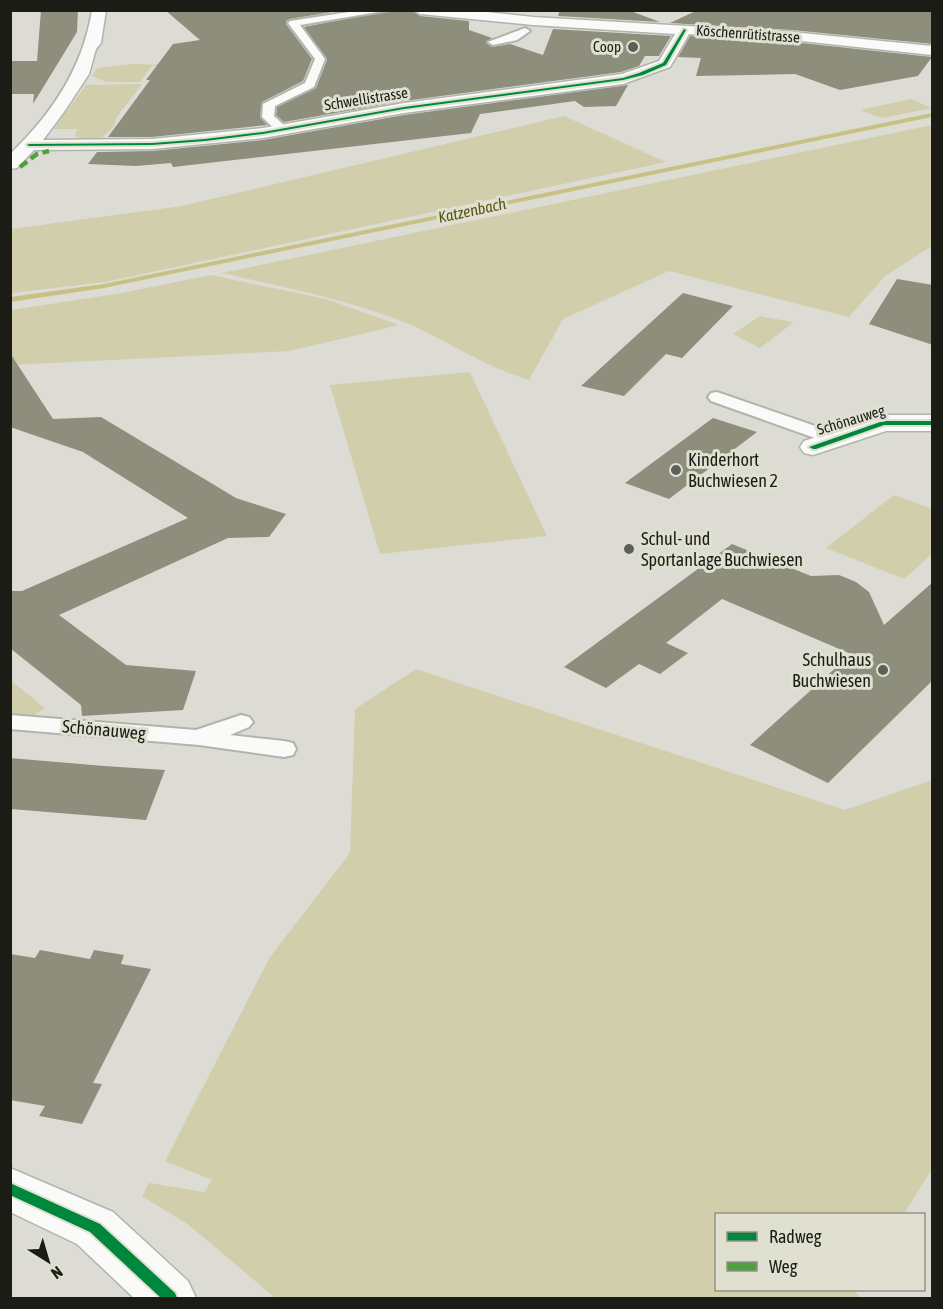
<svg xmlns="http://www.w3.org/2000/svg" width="943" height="1309" font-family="'Asap Condensed',sans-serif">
  <rect width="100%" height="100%" fill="#dcdcd4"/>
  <!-- green -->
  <path fill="#d0ceab" d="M 133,64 L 186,66 L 152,66 L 140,82 L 106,82 L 92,76 L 97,68 Z
    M 142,84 L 116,118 L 114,126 L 101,139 L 84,140 L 75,136 L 77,129 L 54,129 L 86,85 Z
    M 911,99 L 932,108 L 882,118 L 860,110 Z
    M 564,116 L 666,162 L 105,282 L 11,293 L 11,229 L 182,206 Z
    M 932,125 L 932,246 L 885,276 L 849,317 L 669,271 L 563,319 L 529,380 C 484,367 447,340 404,322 C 345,299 283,287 222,273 Z
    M 211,275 L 326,299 L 399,325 L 290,351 L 11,365 L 11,310 L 122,293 Z
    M 760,316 L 763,317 L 794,322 L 760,348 L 733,334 Z
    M 470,372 L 547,536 L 380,554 L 330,385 Z
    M 894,495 L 932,509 L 932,554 L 904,579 L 826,548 Z
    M 416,669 L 845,810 L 932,780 L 932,1169 L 904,1214 L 716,1214 L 716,1290 L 857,1290 L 856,1293 L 860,1298 L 275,1298 L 189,1225 L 142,1196 L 149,1183 L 204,1192 L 212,1180 L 165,1161 L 270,957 L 350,853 L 355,709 Z
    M 10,680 L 45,708 L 28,719 L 11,717 Z"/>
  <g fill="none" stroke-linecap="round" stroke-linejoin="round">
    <!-- stream -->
    <path fill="#c7c283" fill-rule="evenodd" d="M 932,113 L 932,117 L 104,288 L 10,302 L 10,297 L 104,284 Z"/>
  </g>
  <!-- building -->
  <path fill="#8e8e7d" d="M 41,10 L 78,10 L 77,32 L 33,104 L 34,94 L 10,94 L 10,61 L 37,61 Z
    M 165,10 L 344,10 L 290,19 L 286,21 L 286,24 L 312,59 L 303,81 L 262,102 L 260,117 L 267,125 L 152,137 L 108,137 L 150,80 L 146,80 L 173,44 L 200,40 Z
    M 392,10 L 411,10 L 420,16 L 469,21 L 469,30 L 492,38 L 486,43 L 492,47 L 510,44 L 543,55 L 553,29 L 671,36 L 659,56 L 645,56 L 639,66 L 621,72 L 404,101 L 284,122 L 276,115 L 277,107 L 316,88 L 327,60 L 304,27 Z
    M 560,10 L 628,10 L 660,22 L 558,16 Z
    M 698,10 L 933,10 L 933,44 L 792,30 L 670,23 Z
    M 690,36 L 792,42 L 932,57 L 918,76 L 840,90 L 795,74 L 696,76 L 701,58 L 678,57 Z
    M 628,85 L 616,106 L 584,107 L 575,101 L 480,114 L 471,133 L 173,167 L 171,163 L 136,166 L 88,164 L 97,152 L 152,151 L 263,140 L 404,115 Z
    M 897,279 L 933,285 L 933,345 L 869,324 Z
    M 683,293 L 733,306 L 682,358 L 666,354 L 624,396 L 581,386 Z
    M 10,353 L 53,419 L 101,417 L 236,498 L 286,514 L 269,537 L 228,538 L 59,615 L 126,665 L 196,671 L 183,710 L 82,716 L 81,705 L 10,648 L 10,591 L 22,591 L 188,518 L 83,452 L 10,427 Z
    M 713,418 L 757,432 L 669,499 L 625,483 Z
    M 732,544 L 811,576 L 839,575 L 856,582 L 869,592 L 884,625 L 933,582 L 933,680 L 828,783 L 750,745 L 851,654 L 722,599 L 666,643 L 688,653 L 660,674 L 639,664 L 606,688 L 564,667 Z
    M 10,758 L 104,766 L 165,770 L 146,820 L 10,809 Z
    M 40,950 L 90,959 L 94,950 L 124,955 L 121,964 L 151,969 L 93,1083 L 102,1084 L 82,1124 L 39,1116 L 45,1106 L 10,1100 L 10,954 L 35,958 Z"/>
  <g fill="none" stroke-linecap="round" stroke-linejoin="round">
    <!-- service casing -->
    <g stroke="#b3b3ae" stroke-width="4">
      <path id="service" d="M 362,10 L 390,10 L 300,25 L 325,59 L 314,87 L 275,106 L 274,116 L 288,129 L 286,132 L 278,132 L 262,117 L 263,104 L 305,83 L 315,59 L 288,23 L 290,21 Z
        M 525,28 L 530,31 L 517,40 L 493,45 L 488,42 Z
        M 717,392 L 841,435 L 844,439 L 841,443 L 829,443 L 711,401 L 708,397 L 711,393 Z
        M 10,715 L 196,730 L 241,715 L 249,717 L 253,722 L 249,727 L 230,735 L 284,741 L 293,743 L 296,749 L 293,755 L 284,757 L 199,745 L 10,729 Z"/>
    </g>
    <!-- minor casing -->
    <g stroke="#b3b3ae" stroke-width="3">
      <path id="minor" d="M 92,10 L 106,10 L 101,43 L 96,49 L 89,74 L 64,112 L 43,140 L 152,139 L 263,128 L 404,103 L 622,74 L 659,61 L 675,34 L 533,25 L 420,14 L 413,10 L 468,10 L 533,17 L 792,32 L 932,46 L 932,55 L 792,40 L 689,34 L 670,67 L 623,84 L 404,113 L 263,138 L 152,149 L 34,150 L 17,168 L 10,169 L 10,154 C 53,113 83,67 92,10 Z
        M 883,415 L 932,415 L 932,431 L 886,431 L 813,455 L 804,453 L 800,447 L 804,441 Z
        M 10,1168 L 113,1212 L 188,1281 L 196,1298 L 134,1298 L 77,1244 L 10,1212 Z"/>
    </g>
    <!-- service -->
    <use href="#service" fill="#fafaf9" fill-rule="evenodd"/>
    <!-- minor -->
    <use href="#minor" fill="#fafaf9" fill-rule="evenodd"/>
    <!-- quiet -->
    <path stroke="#4fa140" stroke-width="4.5" stroke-dasharray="9 4.5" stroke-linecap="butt" d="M 20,167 L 37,154 L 49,151"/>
    <!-- cycleway casing -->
    <g stroke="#e0e0d1" stroke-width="4">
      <path id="cycleway" d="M 684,29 L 686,30 L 666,65 L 643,75 L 623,80 L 404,109 L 263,134 L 205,141 L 152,145 L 29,146 L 27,145 L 29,144 L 152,143 L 205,139 L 263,132 L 404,107 L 623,78 L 639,73 L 663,63 Z
        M 883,421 L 932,421 L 932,425 L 884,425 L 816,449 L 813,449 L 809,447 Z
        M 10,1183 L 100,1224 L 175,1293 L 177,1298 L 161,1298 L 90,1232 L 10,1195 Z"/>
    </g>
    <!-- cycleway -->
    <use href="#cycleway" fill="#00873e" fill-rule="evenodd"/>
  </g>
  <!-- markers -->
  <g fill="#5f5f59" stroke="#e0e0d1" stroke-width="2">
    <circle cx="633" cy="47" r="6"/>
    <circle cx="676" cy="470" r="6"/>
    <circle cx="629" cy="549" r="6"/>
    <circle cx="883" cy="670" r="6"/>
  </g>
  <g text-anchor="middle" stroke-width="6" stroke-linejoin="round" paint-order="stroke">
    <!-- far-street labels -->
    <g font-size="15" fill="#1c1c17" stroke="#e0e0d1">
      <text transform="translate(748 34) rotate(4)" y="5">Köschenrütistrasse</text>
      <text transform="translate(366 99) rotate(-9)" y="5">Schwellistrasse</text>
      <text transform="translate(851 420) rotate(-17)" y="5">Schönauweg</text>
    </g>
    <!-- far-poi labels -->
    <g font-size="15" fill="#1c1c17" stroke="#e0e0d1" text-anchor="end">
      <text x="621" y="52">Coop</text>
    </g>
    <!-- far-water labels -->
    <g font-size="16" font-style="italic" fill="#5a5513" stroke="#e0e0d1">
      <text transform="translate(472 210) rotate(-12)" y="6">Katzenbach</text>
    </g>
    <!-- poi labels -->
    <g font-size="18" fill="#1c1c17" stroke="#e0e0d1" text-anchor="start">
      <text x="688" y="466">Kinderhort<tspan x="688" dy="21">Buchwiesen 2</tspan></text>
      <text x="641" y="545">Schul- und<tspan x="641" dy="21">Sportanlage Buchwiesen</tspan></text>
      <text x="871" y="666" text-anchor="end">Schulhaus<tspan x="871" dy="21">Buchwiesen</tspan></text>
    </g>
    <!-- street labels -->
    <g font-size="18" fill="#1c1c17" stroke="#e0e0d1">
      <text transform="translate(104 730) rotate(5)" y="6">Schönauweg</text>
    </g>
  </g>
  <!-- border -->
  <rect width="943" height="1309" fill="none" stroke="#1c1c17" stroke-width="24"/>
  <!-- legend -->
  <rect x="715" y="1213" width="210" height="78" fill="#e0e0d1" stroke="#929287" stroke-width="1.5"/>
  <rect x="727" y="1232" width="30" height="9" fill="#00873e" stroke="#929287" stroke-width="1.5"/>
  <text x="769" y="1243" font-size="18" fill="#1c1c17">Radweg</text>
  <rect x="727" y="1262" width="30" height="9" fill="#4fa140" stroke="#929287" stroke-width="1.5"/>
  <text x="769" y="1273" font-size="18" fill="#1c1c17">Weg</text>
  <!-- north arrow -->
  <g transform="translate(48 1261) rotate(143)" stroke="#e0e0d1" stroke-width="4.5" paint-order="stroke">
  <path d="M0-4.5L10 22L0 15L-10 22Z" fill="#1c1c17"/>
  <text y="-9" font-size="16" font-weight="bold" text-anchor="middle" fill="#1c1c17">N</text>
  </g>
</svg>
